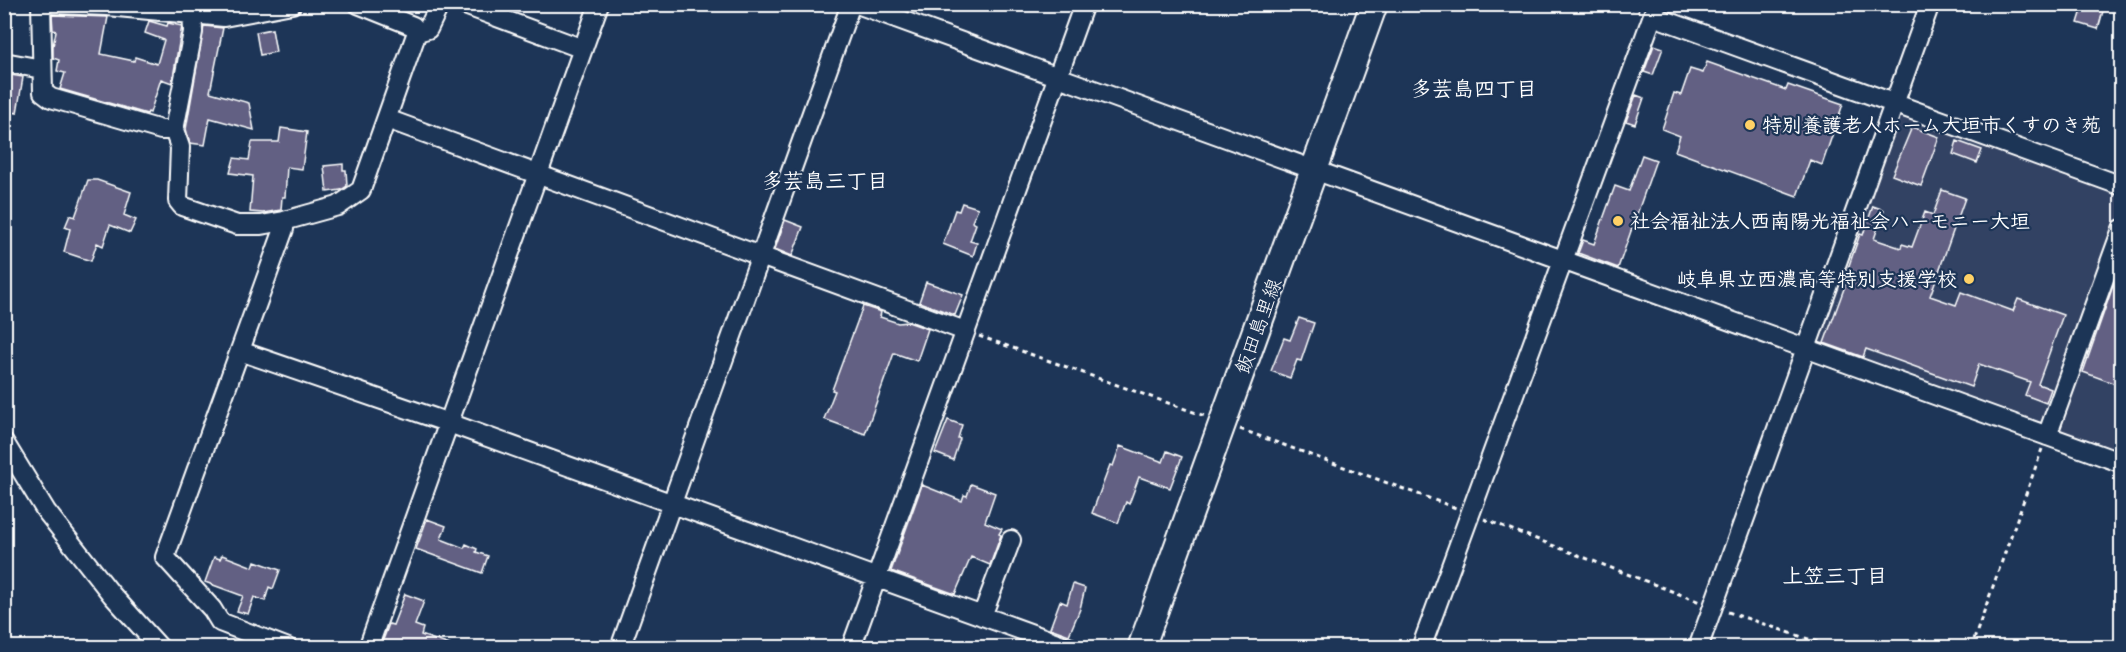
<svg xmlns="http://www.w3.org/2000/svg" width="2126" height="652" font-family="'Patrick Hand','Klee One',sans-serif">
  <rect width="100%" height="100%" fill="#1d3557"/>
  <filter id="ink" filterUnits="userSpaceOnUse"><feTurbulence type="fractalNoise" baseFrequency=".0167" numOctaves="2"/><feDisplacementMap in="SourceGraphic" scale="12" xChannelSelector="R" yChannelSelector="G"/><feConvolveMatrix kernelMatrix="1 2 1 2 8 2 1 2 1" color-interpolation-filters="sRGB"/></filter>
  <g filter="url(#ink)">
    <!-- built -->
    <path fill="#324264" d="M 1898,113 L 2121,196 L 2121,216 L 2046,423 L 2038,427 L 1822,348 L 1818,342 Z
      M 2121,242 L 2121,457 L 2058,434 L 2054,427 Z"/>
    <!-- building -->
    <path fill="#626183" stroke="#fff" stroke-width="1.5" d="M 2084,4 L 2105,4 L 2098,29 L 2078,23 Z
      M 52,15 L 108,17 L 101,54 L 134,61 L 135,57 L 157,64 L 164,40 L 145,33 L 149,21 L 167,26 L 168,23 L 182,26 L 172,83 L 161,79 L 150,113 L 148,112 L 147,114 L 60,89 L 65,73 L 57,71 L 59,60 L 53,58 L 53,46 L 56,31 L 53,30 Z
      M 204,26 L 223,28 L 210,92 L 249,103 L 254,130 L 210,118 L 205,145 L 190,143 L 186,129 Z
      M 272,29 L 276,52 L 260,55 L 256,32 Z
      M 1654,45 L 1663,48 L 1653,75 L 1644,72 Z
      M 1707,62 L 1786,90 L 1788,85 L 1843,104 L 1822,165 L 1810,160 L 1797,196 L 1675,151 L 1680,136 L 1662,129 L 1674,93 L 1681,95 L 1690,69 L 1703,73 Z
      M 4,74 L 23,77 L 17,113 L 4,110 Z
      M 1636,95 L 1644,98 L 1635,124 L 1626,121 Z
      M 1912,127 L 1939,137 L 1921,186 L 1892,175 Z
      M 281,128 L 307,132 L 302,169 L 287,167 L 285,197 L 282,197 L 281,210 L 263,213 L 250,212 L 253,176 L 230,173 L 234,158 L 249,160 L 252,142 L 279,142 Z
      M 1957,141 L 1982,150 L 1977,163 L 1953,154 Z
      M 1642,155 L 1656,160 L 1618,268 L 1578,253 L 1583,240 L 1594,244 L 1615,186 L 1629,191 Z
      M 343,164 L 343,170 L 346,170 L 347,186 L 341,190 L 327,192 L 324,166 Z
      M 88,180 L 97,180 L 131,192 L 124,215 L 136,220 L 130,233 L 110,225 L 103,246 L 97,243 L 91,261 L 64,252 L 70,229 L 65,227 L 70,215 L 75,217 Z
      M 1942,190 L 1965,198 L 1930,296 L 1956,305 L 1961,292 L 2013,311 L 2018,299 L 2063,315 L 2038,384 L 2051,389 L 2046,403 L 2025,395 L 2030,382 L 1979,364 L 1971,387 L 1866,349 L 1863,357 L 1824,343 L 1849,275 L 1846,274 L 1860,234 L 1863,235 L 1873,206 L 1884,210 L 1874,239 L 1901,248 L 1902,244 L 1912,247 L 1925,212 L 1933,215 Z
      M 962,203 L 978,208 L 972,222 L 976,224 L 970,241 L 977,243 L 973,256 L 943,244 L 955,210 L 959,211 Z
      M 785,220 L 803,227 L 792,256 L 775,249 Z
      M 2121,263 L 2121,386 L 2083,372 Z
      M 926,282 L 963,295 L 955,315 L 919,302 Z
      M 863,306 L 881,312 L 880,317 L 898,323 L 908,322 L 928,329 L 917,361 L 894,353 L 865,434 L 824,419 L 835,391 L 832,390 Z
      M 1299,318 L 1314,323 L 1301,361 L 1297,360 L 1290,378 L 1271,371 L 1284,338 L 1290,340 Z
      M 948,420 L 962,425 L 958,438 L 960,439 L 953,460 L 935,453 Z
      M 1120,446 L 1163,462 L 1167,451 L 1182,457 L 1170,488 L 1139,477 L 1129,504 L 1126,502 L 1118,523 L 1092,513 L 1110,465 L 1113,466 Z
      M 971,484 L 995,493 L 985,522 L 1002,529 L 999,534 L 1001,535 L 990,565 L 971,557 L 955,594 L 891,571 L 922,485 L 962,501 L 964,495 L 967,496 Z
      M 427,519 L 446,526 L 441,539 L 464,548 L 466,544 L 477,549 L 476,552 L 488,556 L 482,573 L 416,549 Z
      M 222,555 L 253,567 L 255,561 L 280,570 L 273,589 L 269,587 L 265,601 L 254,597 L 248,614 L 237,611 L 243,596 L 205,582 L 214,557 L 220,559 Z
      M 1073,584 L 1085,588 L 1080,609 L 1069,635 L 1050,628 L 1060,601 L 1067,604 Z
      M 405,594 L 424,601 L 415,625 L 423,628 L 421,635 L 450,645 L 450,648 L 380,648 L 389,624 L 393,625 Z"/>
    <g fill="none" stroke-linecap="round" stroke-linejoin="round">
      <!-- street casing -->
      <g stroke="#fff" stroke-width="22">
        <path id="street" d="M 41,4 L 43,92 L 51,98 L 161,130 L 174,130 L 193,32 L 192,4
          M 54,4 L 107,6 L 224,17 L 292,4
          M 358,4 L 413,26 L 417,32
          M 462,4 L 583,49
          M 857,4 L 2122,463
          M 1653,16 L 2122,186
          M 4,62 L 42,69
          M 387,119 L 965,331
          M 174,130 L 180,147 L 178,201 L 182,206 L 237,225 L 261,225 L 284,221 L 338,206 L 361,190 L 417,32 L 428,29 L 440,4
          M 284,221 L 284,229 L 165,557 L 212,609 L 220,622 L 288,648
          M 240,351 L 449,423 L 1071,648
          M 2047,436 L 2122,229
          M 4,442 L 46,511 L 112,595 L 160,648
          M 982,616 L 1011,540
          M 368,648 L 599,4
          M 620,648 L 851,4
          M 851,648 L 1084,4
          M 1421,648 L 1657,4
          M 1698,648 L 1930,4"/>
      </g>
      <!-- secondary casing -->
      <g stroke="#fff" stroke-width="30">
        <path id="secondary" d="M 1141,648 L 1374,4"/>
      </g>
      <!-- path -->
      <path stroke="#fff" stroke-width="3" stroke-dasharray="4.5 4.5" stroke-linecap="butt" d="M 1621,4 L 1639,11
        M 979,336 L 1205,416
        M 1240,429 L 1456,508
        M 1484,519 L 1700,602
        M 1728,612 L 1835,648
        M 1971,648 L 2042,449"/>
      <!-- street -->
      <use href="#street" stroke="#1d3557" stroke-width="18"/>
      <!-- secondary -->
      <use href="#secondary" stroke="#1d3557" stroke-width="26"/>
    </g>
  </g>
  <!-- markers -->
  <g fill="#ffd166" stroke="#1d3557" stroke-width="2">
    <circle cx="1750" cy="125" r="6"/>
    <circle cx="1618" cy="221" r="6"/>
    <circle cx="1969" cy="279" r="6"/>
  </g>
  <g text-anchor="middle" stroke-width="4.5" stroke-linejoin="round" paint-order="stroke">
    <!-- poi labels -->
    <g font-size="20" font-weight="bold" fill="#fff" stroke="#1d3557" text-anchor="start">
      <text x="1762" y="132">特別養護老人ホーム大垣市くすのき苑</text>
      <text x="1630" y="228">社会福祉法人西南陽光福祉会ハーモニー大垣</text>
      <text x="1957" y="286" text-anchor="end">岐阜県立西濃高等特別支援学校</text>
    </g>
    <!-- street labels -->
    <g font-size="20" fill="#fff" stroke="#1d3557">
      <text transform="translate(1258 326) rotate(-70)" y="7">飯田島里線</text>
    </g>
    <!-- neighbourhood labels -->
    <g font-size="21" font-weight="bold" fill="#fff" stroke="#1d3557">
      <text x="1474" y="96">多芸島四丁目</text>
      <text x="825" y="188">多芸島三丁目</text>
      <text x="1835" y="583">上笠三丁目</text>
    </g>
  </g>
  <!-- margin -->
  <rect width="2126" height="652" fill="none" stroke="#1d3557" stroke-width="24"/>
  <rect x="12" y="12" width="2102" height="628" fill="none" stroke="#fff" stroke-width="2" filter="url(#ink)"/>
</svg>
